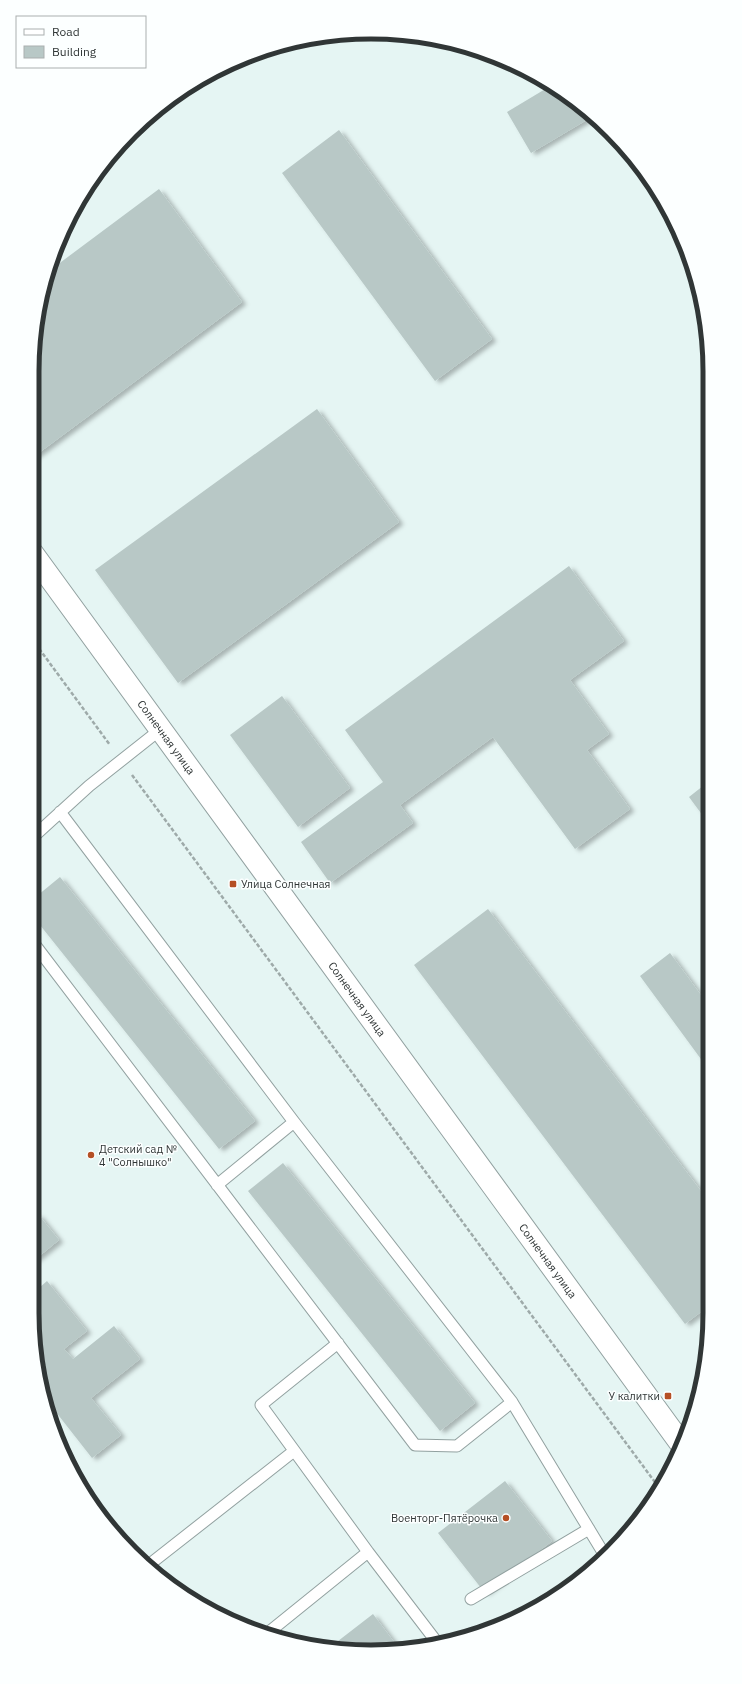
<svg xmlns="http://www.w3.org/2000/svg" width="742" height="1684" font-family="'IBM Plex Sans',sans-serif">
  <defs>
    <filter id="shadow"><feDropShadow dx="4.5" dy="2.5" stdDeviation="2" flood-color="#0004"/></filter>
  </defs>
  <rect width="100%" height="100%" fill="#e5f5f3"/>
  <!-- building -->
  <path fill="#b8c8c6" filter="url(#shadow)" d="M 552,85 L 560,89 L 590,118 L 531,153 L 507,112 Z
    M 339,130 L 492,339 L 435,381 L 282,173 Z
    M 159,189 L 242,302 L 32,458 L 32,371 L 49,271 Z
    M 317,409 L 399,522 L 178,683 L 95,570 Z
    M 569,566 L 624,641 L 570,680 L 609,734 L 587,750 L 630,809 L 575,849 L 493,737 L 400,805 L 413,823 L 330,883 L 301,842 L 383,782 L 345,730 Z
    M 282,696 L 350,788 L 298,827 L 230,735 Z
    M 708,782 L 708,785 L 709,824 L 689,797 Z
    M 60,877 L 255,1121 L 219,1149 L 32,915 L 32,900 Z
    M 488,909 L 710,1203 L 710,1305 L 685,1324 L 414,965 Z
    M 670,953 L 709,1006 L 709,1070 L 640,976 Z
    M 283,1163 L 475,1403 L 440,1431 L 248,1191 Z
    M 38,1214 L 59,1240 L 32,1262 L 32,1219 Z
    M 47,1281 L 87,1331 L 64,1349 L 73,1359 L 114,1326 L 140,1359 L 91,1398 L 121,1435 L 92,1458 L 52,1407 L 48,1410 L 41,1369 L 46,1366 L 39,1357 L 32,1313 L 32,1294 Z
    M 505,1481 L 552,1541 L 485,1593 L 438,1533 Z
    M 373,1614 L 397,1646 L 392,1650 L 371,1652 L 329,1648 Z"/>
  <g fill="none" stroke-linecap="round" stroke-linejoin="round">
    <!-- lane casing -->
    <g stroke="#92a1a0" stroke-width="13">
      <path id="lane" d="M 32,838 L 89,786 L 161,729
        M 32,941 L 415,1445 L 457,1446 L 512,1402 L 294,1122 L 60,812
        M 217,1185 L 294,1122
        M 512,1402 L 604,1554
        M 368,1552 L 439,1645
        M 150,1564 L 294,1451
        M 471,1599 L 589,1529
        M 269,1632 L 368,1552 L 261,1405 L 338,1343"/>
    </g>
    <!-- secondary casing -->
    <g stroke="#92a1a0" stroke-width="24">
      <g id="secondary">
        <path id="s1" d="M 32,553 L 682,1445"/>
      </g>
    </g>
    <!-- path -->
    <path stroke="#9eaaa9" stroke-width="2.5" stroke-dasharray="4 2" stroke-linecap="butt" d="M 32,639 L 110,745
      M 132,775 L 660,1489"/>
    <!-- lane -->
    <use href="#lane" stroke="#fff" stroke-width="11"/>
    <!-- secondary -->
    <use href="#secondary" stroke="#fff" stroke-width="22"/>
  </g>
  <!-- markers -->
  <g fill="#b54f24" stroke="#fcffff" stroke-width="1.5">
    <rect x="229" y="880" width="8" height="8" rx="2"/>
    <circle cx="91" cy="1155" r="4"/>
    <rect x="664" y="1392" width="8" height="8" rx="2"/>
    <circle cx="506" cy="1518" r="4"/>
  </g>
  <g text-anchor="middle" stroke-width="3" stroke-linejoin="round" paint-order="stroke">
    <!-- street labels -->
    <g font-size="11" fill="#303636" stroke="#fcffff">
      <text dy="4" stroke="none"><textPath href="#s1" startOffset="228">Солнечная улица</textPath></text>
      <text dy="4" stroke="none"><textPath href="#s1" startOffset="552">Солнечная улица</textPath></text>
      <text dy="4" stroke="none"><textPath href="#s1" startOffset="876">Солнечная улица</textPath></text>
    </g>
    <!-- poi labels -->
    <g font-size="11" fill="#303636" stroke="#fcffff" text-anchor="start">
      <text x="241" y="888">Улица Солнечная</text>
      <text x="99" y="1153">Детский сад №<tspan x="99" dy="13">4 "Солнышко"</tspan></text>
      <text x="660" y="1400" text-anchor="end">У калитки</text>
      <text x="498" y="1522" text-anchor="end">Военторг-Пятёрочка</text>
    </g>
  </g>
  <!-- crop -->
  <path d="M0 0H742V1684H0ZM371 39H371A332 332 0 0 1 703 371V1313A332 332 0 0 1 371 1645H371A332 332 0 0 1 39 1313V371A332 332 0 0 1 371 39Z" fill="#fcffff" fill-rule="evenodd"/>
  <path fill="none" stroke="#303636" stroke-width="5" d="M371 39H371A332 332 0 0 1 703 371V1313A332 332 0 0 1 371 1645H371A332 332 0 0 1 39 1313V371A332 332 0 0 1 371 39Z"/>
  <!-- legend -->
  <rect x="16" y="16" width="130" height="52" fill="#fcffff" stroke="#aaafaf"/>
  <rect x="24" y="29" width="20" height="6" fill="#ffffff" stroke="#aaafaf"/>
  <text x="52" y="36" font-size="12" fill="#303636">Road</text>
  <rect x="24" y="46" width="20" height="12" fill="#b8c8c6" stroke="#aaafaf"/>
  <text x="52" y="56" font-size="12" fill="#303636">Building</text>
</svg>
